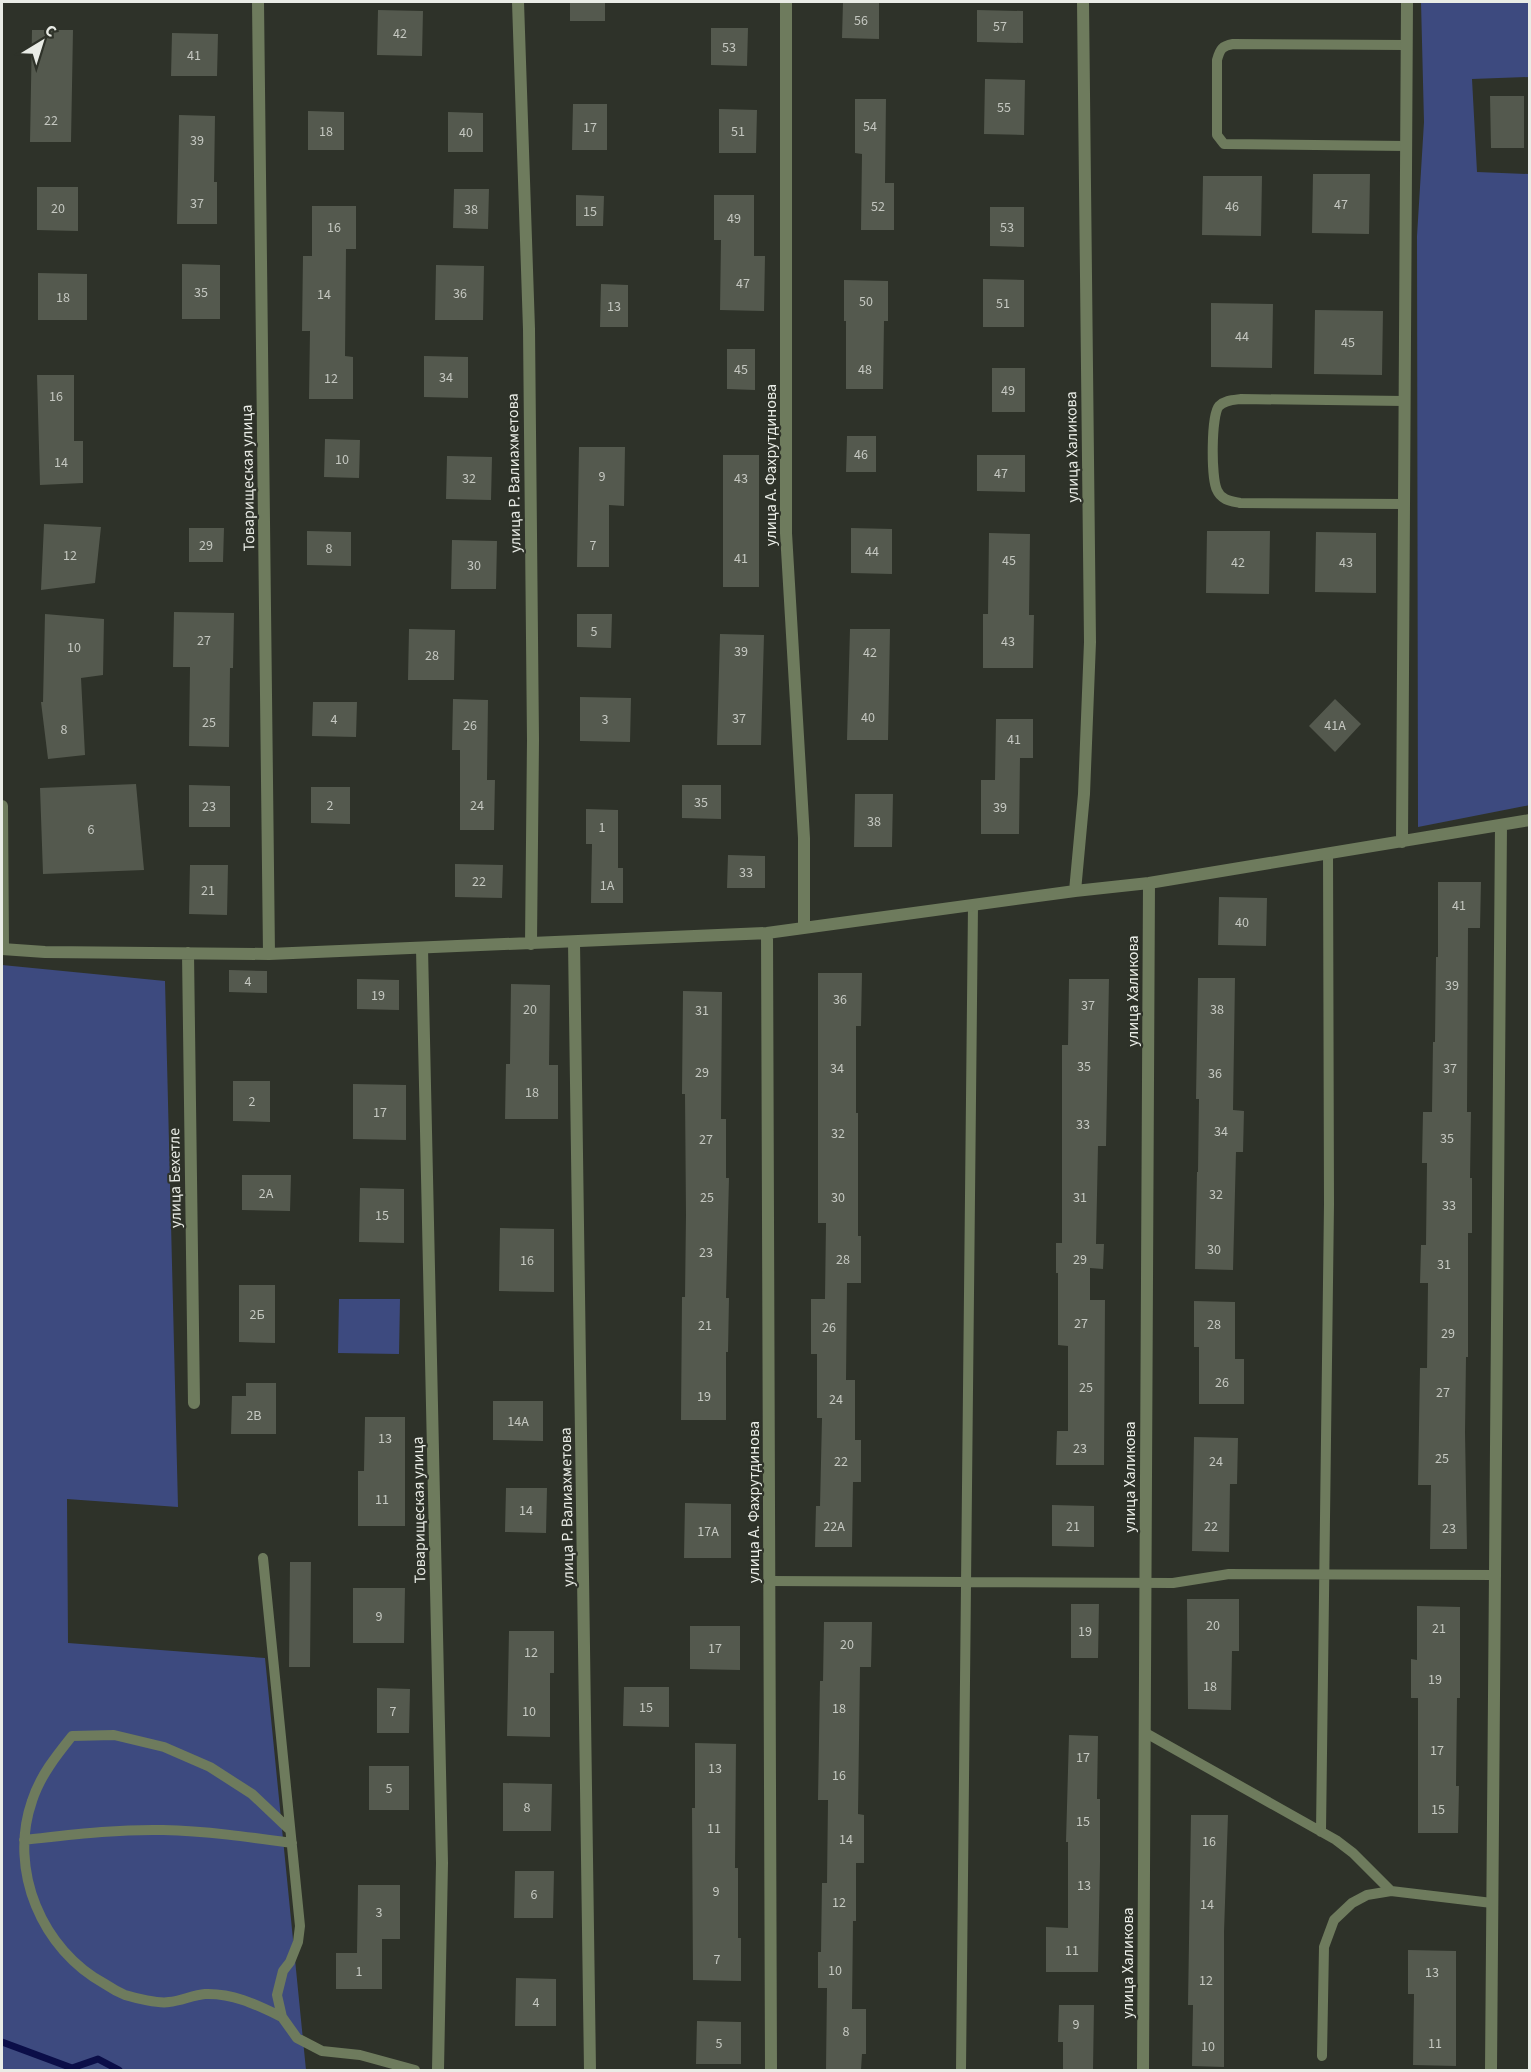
<svg xmlns="http://www.w3.org/2000/svg" width="1531" height="2072" font-family="'Source Sans 3',sans-serif">
  <rect width="100%" height="100%" fill="#2e3229"/>
  <!-- green -->
  <path fill="#3d4a7f" d="M 1421,2 L 1529,2 L 1529,77 L 1472,79 L 1477,172 L 1529,174 L 1530,805 L 1418,827 L 1417,236 L 1424,122 Z
    M 2,965 L 165,981 L 178,1507 L 67,1499 L 68,1643 L 265,1658 L 306,2070 L 2,2070 Z
    M 339,1299 L 400,1299 L 399,1354 L 338,1353 Z"/>
  <g fill="none" stroke-linecap="round" stroke-linejoin="round">
    <!-- stream -->
    <path stroke="#0b0e48" stroke-width="7" d="M 2,2042 L 72,2068 L 98,2059 L 119,2070"/>
  </g>
  <!-- building -->
  <path fill="#54594e" d="M 570,2 L 605,2 L 605,21 L 570,21 Z
    M 843,2 L 879,2 L 879,39 L 842,38 Z
    M 378,10 L 423,11 L 422,56 L 377,55 Z
    M 977,10 L 1023,11 L 1023,43 L 977,42 Z
    M 711,28 L 748,28 L 747,66 L 711,65 Z
    M 32,30 L 73,30 L 71,142 L 30,142 Z
    M 172,33 L 218,34 L 217,76 L 171,76 Z
    M 985,79 L 1025,80 L 1024,135 L 984,134 Z
    M 1490,96 L 1524,96 L 1524,148 L 1491,148 Z
    M 855,99 L 886,99 L 885,183 L 894,183 L 894,230 L 861,230 L 862,154 L 855,153 Z
    M 573,104 L 607,104 L 607,150 L 572,150 Z
    M 719,109 L 757,110 L 756,153 L 719,153 Z
    M 308,111 L 344,112 L 344,150 L 308,150 Z
    M 448,112 L 483,113 L 483,152 L 448,152 Z
    M 179,115 L 215,116 L 214,182 L 217,182 L 217,224 L 177,224 Z
    M 1313,174 L 1370,174 L 1369,234 L 1312,233 Z
    M 1203,176 L 1262,176 L 1261,236 L 1202,235 Z
    M 37,187 L 78,187 L 78,231 L 37,230 Z
    M 454,189 L 489,189 L 488,229 L 453,228 Z
    M 576,195 L 604,196 L 603,226 L 576,226 Z
    M 714,195 L 754,195 L 754,256 L 765,256 L 764,311 L 720,310 L 721,240 L 714,240 Z
    M 312,206 L 356,206 L 356,249 L 346,249 L 345,356 L 353,357 L 353,399 L 309,399 L 310,331 L 302,331 L 303,256 L 312,256 Z
    M 990,207 L 1024,207 L 1024,247 L 990,246 Z
    M 182,264 L 220,265 L 220,319 L 182,319 Z
    M 436,265 L 484,266 L 483,320 L 435,320 Z
    M 38,273 L 87,274 L 87,320 L 38,320 Z
    M 983,279 L 1024,280 L 1024,327 L 983,327 Z
    M 844,280 L 888,281 L 888,321 L 884,321 L 883,389 L 846,389 L 846,321 L 844,321 Z
    M 601,284 L 628,285 L 628,327 L 600,327 Z
    M 1211,303 L 1273,304 L 1272,368 L 1211,367 Z
    M 1315,310 L 1383,311 L 1382,375 L 1314,374 Z
    M 727,349 L 755,349 L 755,390 L 727,389 Z
    M 424,356 L 468,357 L 468,398 L 424,397 Z
    M 992,368 L 1025,368 L 1025,412 L 992,412 Z
    M 37,375 L 74,375 L 74,441 L 83,441 L 83,483 L 40,485 Z
    M 847,436 L 876,436 L 876,472 L 846,472 Z
    M 325,439 L 360,440 L 359,478 L 324,477 Z
    M 579,447 L 625,447 L 624,506 L 609,505 L 609,567 L 577,567 Z
    M 723,455 L 759,455 L 759,587 L 723,587 Z
    M 977,455 L 1025,455 L 1025,492 L 977,491 Z
    M 447,456 L 492,457 L 491,500 L 446,499 Z
    M 44,524 L 101,527 L 95,583 L 41,590 Z
    M 189,528 L 224,528 L 223,562 L 189,562 Z
    M 851,528 L 892,529 L 892,574 L 851,573 Z
    M 307,531 L 351,532 L 351,566 L 307,565 Z
    M 1207,531 L 1270,531 L 1269,594 L 1206,593 Z
    M 1316,532 L 1376,533 L 1376,593 L 1315,592 Z
    M 989,533 L 1030,534 L 1029,615 L 1034,615 L 1033,668 L 983,668 L 983,614 L 988,614 Z
    M 452,540 L 497,541 L 496,589 L 451,589 Z
    M 174,612 L 234,613 L 233,668 L 230,668 L 229,747 L 189,746 L 190,667 L 173,667 Z
    M 45,614 L 104,619 L 103,675 L 81,678 L 85,755 L 48,759 L 41,702 L 43,702 Z
    M 577,614 L 612,614 L 611,648 L 577,647 Z
    M 409,629 L 455,630 L 454,680 L 408,680 Z
    M 850,629 L 890,629 L 888,740 L 847,740 Z
    M 720,634 L 764,635 L 761,745 L 717,745 Z
    M 580,697 L 631,698 L 630,742 L 580,741 Z
    M 453,699 L 488,700 L 487,780 L 495,780 L 494,830 L 460,830 L 460,750 L 452,750 Z
    M 1335,699 L 1361,724 L 1335,752 L 1309,726 Z
    M 313,702 L 357,702 L 356,737 L 312,736 Z
    M 996,719 L 1033,719 L 1033,758 L 1020,758 L 1019,834 L 981,834 L 981,780 L 995,780 Z
    M 136,784 L 144,870 L 43,874 L 40,788 Z
    M 189,785 L 230,786 L 230,827 L 189,827 Z
    M 682,785 L 721,785 L 721,819 L 682,818 Z
    M 311,787 L 350,787 L 350,824 L 311,823 Z
    M 855,794 L 893,794 L 892,847 L 854,847 Z
    M 586,809 L 618,810 L 618,868 L 623,868 L 623,903 L 591,903 L 592,844 L 586,844 Z
    M 728,855 L 765,856 L 765,888 L 727,888 Z
    M 455,864 L 503,865 L 502,898 L 455,897 Z
    M 190,865 L 228,865 L 227,915 L 189,914 Z
    M 1438,882 L 1481,882 L 1480,928 L 1468,928 L 1467,1112 L 1471,1112 L 1470,1178 L 1472,1178 L 1472,1233 L 1468,1233 L 1468,1357 L 1466,1357 L 1465,1432 L 1467,1549 L 1430,1549 L 1431,1485 L 1418,1485 L 1420,1368 L 1427,1368 L 1428,1283 L 1420,1283 L 1421,1245 L 1426,1245 L 1427,1163 L 1422,1163 L 1423,1112 L 1432,1112 L 1433,1042 L 1435,1042 L 1436,957 L 1438,957 Z
    M 1219,897 L 1267,898 L 1266,946 L 1218,945 Z
    M 229,970 L 267,971 L 267,993 L 229,992 Z
    M 818,973 L 862,973 L 861,1026 L 856,1026 L 856,1113 L 858,1113 L 858,1236 L 861,1236 L 861,1283 L 847,1283 L 846,1380 L 855,1380 L 855,1440 L 861,1440 L 861,1482 L 853,1482 L 852,1547 L 815,1547 L 816,1506 L 820,1506 L 822,1418 L 817,1418 L 817,1354 L 811,1354 L 811,1299 L 825,1299 L 826,1223 L 818,1223 Z
    M 1198,978 L 1235,978 L 1233,1110 L 1244,1111 L 1243,1152 L 1236,1152 L 1233,1270 L 1195,1269 L 1197,1172 L 1198,1172 L 1199,1099 L 1196,1099 Z
    M 357,979 L 399,980 L 399,1010 L 357,1009 Z
    M 1069,979 L 1109,979 L 1106,1146 L 1098,1146 L 1096,1244 L 1104,1244 L 1103,1269 L 1090,1268 L 1090,1300 L 1105,1300 L 1104,1465 L 1056,1465 L 1057,1431 L 1068,1431 L 1068,1346 L 1058,1345 L 1058,1273 L 1056,1273 L 1056,1243 L 1062,1243 L 1062,1045 L 1068,1045 Z
    M 511,984 L 550,985 L 549,1065 L 558,1065 L 558,1119 L 505,1119 L 506,1064 L 510,1064 Z
    M 683,991 L 722,992 L 721,1119 L 726,1119 L 726,1178 L 729,1178 L 726,1298 L 729,1298 L 728,1352 L 726,1352 L 726,1420 L 681,1420 L 682,1297 L 685,1297 L 686,1215 L 685,1094 L 682,1094 Z
    M 233,1081 L 270,1081 L 270,1122 L 233,1121 Z
    M 353,1084 L 406,1085 L 406,1140 L 353,1139 Z
    M 242,1175 L 291,1175 L 290,1211 L 242,1210 Z
    M 360,1188 L 404,1189 L 404,1243 L 359,1242 Z
    M 500,1228 L 554,1229 L 554,1292 L 499,1291 Z
    M 239,1285 L 275,1285 L 275,1343 L 239,1342 Z
    M 1194,1301 L 1235,1302 L 1235,1359 L 1244,1359 L 1244,1404 L 1199,1404 L 1199,1347 L 1194,1347 Z
    M 246,1383 L 276,1383 L 276,1434 L 231,1434 L 232,1396 L 246,1396 Z
    M 493,1401 L 543,1401 L 543,1441 L 493,1440 Z
    M 365,1417 L 405,1417 L 405,1526 L 358,1526 L 358,1471 L 364,1471 Z
    M 1194,1437 L 1238,1438 L 1237,1484 L 1230,1484 L 1229,1552 L 1192,1551 Z
    M 506,1488 L 547,1488 L 546,1533 L 505,1532 Z
    M 685,1503 L 731,1504 L 731,1558 L 684,1558 Z
    M 1052,1505 L 1094,1506 L 1094,1547 L 1052,1546 Z
    M 290,1562 L 311,1562 L 310,1667 L 289,1667 Z
    M 353,1588 L 405,1588 L 404,1643 L 353,1643 Z
    M 1187,1599 L 1239,1599 L 1239,1651 L 1232,1651 L 1231,1710 L 1188,1709 Z
    M 1071,1604 L 1099,1604 L 1098,1658 L 1071,1658 Z
    M 1417,1606 L 1460,1607 L 1460,1698 L 1457,1698 L 1456,1786 L 1459,1786 L 1458,1833 L 1418,1833 L 1418,1698 L 1411,1698 L 1411,1659 L 1417,1660 Z
    M 824,1622 L 872,1622 L 871,1667 L 860,1667 L 858,1814 L 864,1815 L 864,1863 L 856,1863 L 856,1921 L 853,1921 L 852,2009 L 866,2009 L 866,2054 L 862,2054 L 861,2070 L 826,2070 L 827,1988 L 818,1988 L 818,1952 L 821,1952 L 822,1883 L 827,1883 L 828,1800 L 818,1800 L 820,1681 L 823,1681 Z
    M 690,1626 L 740,1626 L 740,1670 L 690,1669 Z
    M 509,1631 L 554,1631 L 554,1673 L 550,1673 L 550,1737 L 507,1736 Z
    M 624,1687 L 669,1687 L 669,1727 L 623,1726 Z
    M 377,1688 L 410,1689 L 409,1733 L 377,1733 Z
    M 1069,1735 L 1098,1736 L 1097,1799 L 1100,1799 L 1100,1862 L 1098,1972 L 1046,1972 L 1046,1927 L 1068,1928 L 1068,1842 L 1066,1842 Z
    M 695,1743 L 736,1744 L 735,1868 L 738,1868 L 738,1938 L 741,1938 L 741,1981 L 693,1980 L 692,1808 L 695,1808 Z
    M 369,1766 L 409,1766 L 409,1810 L 369,1810 Z
    M 503,1783 L 552,1784 L 551,1831 L 503,1831 Z
    M 1191,1815 L 1228,1815 L 1224,1932 L 1224,2067 L 1192,2066 L 1193,2005 L 1188,2005 Z
    M 515,1871 L 554,1871 L 553,1918 L 514,1918 Z
    M 358,1885 L 400,1885 L 400,1939 L 382,1939 L 382,1989 L 336,1989 L 336,1953 L 357,1953 Z
    M 1408,1950 L 1456,1951 L 1456,2066 L 1413,2065 L 1414,1994 L 1408,1994 Z
    M 516,1978 L 556,1979 L 556,2026 L 515,2026 Z
    M 1059,2005 L 1094,2005 L 1093,2070 L 1063,2070 L 1063,2042 L 1058,2042 Z
    M 697,2021 L 741,2022 L 741,2064 L 696,2064 Z"/>
  <g fill="none" stroke-linecap="round" stroke-linejoin="round">
    <!-- service -->
    <path stroke="#6e7b5d" stroke-width="10" d="M 1406,146 L 1224,144 L 1217,135 L 1217,60 C 1220,49 1222,46 1233,44 L 1406,45
      M 1404,504 L 1240,503 C 1231,501 1221,500 1217,490 C 1211,478 1211,415 1219,406 C 1225,400 1233,400 1241,399 L 1404,401
      M 263,1558 L 300,1926 L 298,1942 L 290,1962 L 283,1971 L 277,1995 L 282,2017 L 297,2038 L 322,2051 L 360,2055 L 415,2070
      M 770,1581 L 1173,1583 L 1229,1574 L 1496,1575
      M 1144,1732 L 1336,1840 L 1353,1853 L 1391,1891
      M 1321,1832 L 1329,1204 L 1328,853
      M 24,1840 C 70,1835 116,1829 163,1830 C 206,1831 249,1837 292,1843
      M 282,2017 C 257,2005 234,1993 205,1994 C 193,1995 181,2001 169,2002 C 159,2004 135,1998 125,1995 C 118,1992 111,1988 105,1984 C 42,1950 8,1870 32,1801 C 40,1776 56,1756 72,1736 L 114,1735 L 164,1747 L 210,1767 L 252,1794 L 289,1829
      M 1322,2056 L 1324,1947 L 1334,1920 L 1352,1903 L 1367,1895 L 1391,1891 L 1492,1903
      M 961,2070 L 973,905"/>
    <!-- minor -->
    <path stroke="#6e7b5d" stroke-width="12" d="M 258,2 L 269,954
      M 518,2 L 529,329 L 533,740 L 531,944
      M 786,2 L 786,533 L 804,838 L 804,927
      M 2,806 L 3,949
      M 1402,842 L 1407,2
      M 1075,891 L 1084,794 L 1090,642 L 1083,2
      M 767,933 L 771,2070
      M 574,942 L 590,2070
      M 422,948 L 442,1863 L 438,2070
      M 2,949 L 45,952 L 269,954 L 767,933 L 1075,891 L 1149,883 L 1530,820
      M 188,953 L 194,1403
      M 1143,2070 L 1149,883
      M 1491,2070 L 1501,825"/>
  </g>
  <g text-anchor="middle" stroke-width="4.5" stroke-linejoin="round" paint-order="stroke">
    <!-- number labels -->
    <g font-size="14" fill="#c4c7c0">
      <text x="861" y="25">56</text>
      <text x="1000" y="31">57</text>
      <text x="400" y="38">42</text>
      <text x="729" y="52">53</text>
      <text x="194" y="60">41</text>
      <text x="1004" y="112">55</text>
      <text x="51" y="125">22</text>
      <text x="870" y="131">54</text>
      <text x="590" y="132">17</text>
      <text x="326" y="136">18</text>
      <text x="738" y="136">51</text>
      <text x="466" y="137">40</text>
      <text x="197" y="145">39</text>
      <text x="197" y="208">37</text>
      <text x="1341" y="209">47</text>
      <text x="878" y="211">52</text>
      <text x="1232" y="211">46</text>
      <text x="58" y="213">20</text>
      <text x="471" y="214">38</text>
      <text x="590" y="216">15</text>
      <text x="734" y="223">49</text>
      <text x="334" y="232">16</text>
      <text x="1007" y="232">53</text>
      <text x="743" y="288">47</text>
      <text x="201" y="297">35</text>
      <text x="460" y="298">36</text>
      <text x="324" y="299">14</text>
      <text x="63" y="302">18</text>
      <text x="866" y="306">50</text>
      <text x="1003" y="308">51</text>
      <text x="614" y="311">13</text>
      <text x="1242" y="341">44</text>
      <text x="1348" y="347">45</text>
      <text x="741" y="374">45</text>
      <text x="865" y="374">48</text>
      <text x="446" y="382">34</text>
      <text x="331" y="383">12</text>
      <text x="1008" y="395">49</text>
      <text x="56" y="401">16</text>
      <text x="861" y="459">46</text>
      <text x="342" y="464">10</text>
      <text x="61" y="467">14</text>
      <text x="1001" y="478">47</text>
      <text x="602" y="481">9</text>
      <text x="469" y="483">32</text>
      <text x="741" y="483">43</text>
      <text x="206" y="550">29</text>
      <text x="593" y="550">7</text>
      <text x="329" y="553">8</text>
      <text x="872" y="556">44</text>
      <text x="70" y="560">12</text>
      <text x="741" y="563">41</text>
      <text x="1009" y="565">45</text>
      <text x="1238" y="567">42</text>
      <text x="1346" y="567">43</text>
      <text x="474" y="570">30</text>
      <text x="594" y="636">5</text>
      <text x="204" y="645">27</text>
      <text x="1008" y="646">43</text>
      <text x="74" y="652">10</text>
      <text x="741" y="656">39</text>
      <text x="870" y="657">42</text>
      <text x="432" y="660">28</text>
      <text x="868" y="722">40</text>
      <text x="739" y="723">37</text>
      <text x="334" y="724">4</text>
      <text x="605" y="724">3</text>
      <text x="209" y="727">25</text>
      <text x="470" y="730">26</text>
      <text x="1335" y="730">41А</text>
      <text x="64" y="734">8</text>
      <text x="1014" y="744">41</text>
      <text x="701" y="807">35</text>
      <text x="330" y="810">2</text>
      <text x="477" y="810">24</text>
      <text x="209" y="811">23</text>
      <text x="1000" y="812">39</text>
      <text x="874" y="826">38</text>
      <text x="602" y="832">1</text>
      <text x="91" y="834">6</text>
      <text x="746" y="877">33</text>
      <text x="479" y="886">22</text>
      <text x="607" y="890">1А</text>
      <text x="208" y="895">21</text>
      <text x="1459" y="910">41</text>
      <text x="1242" y="927">40</text>
      <text x="248" y="986">4</text>
      <text x="1452" y="990">39</text>
      <text x="378" y="1000">19</text>
      <text x="840" y="1004">36</text>
      <text x="1088" y="1010">37</text>
      <text x="530" y="1014">20</text>
      <text x="1217" y="1014">38</text>
      <text x="702" y="1015">31</text>
      <text x="1084" y="1071">35</text>
      <text x="837" y="1073">34</text>
      <text x="1450" y="1073">37</text>
      <text x="702" y="1077">29</text>
      <text x="1215" y="1078">36</text>
      <text x="532" y="1097">18</text>
      <text x="252" y="1106">2</text>
      <text x="380" y="1117">17</text>
      <text x="1083" y="1129">33</text>
      <text x="1221" y="1136">34</text>
      <text x="838" y="1138">32</text>
      <text x="1447" y="1143">35</text>
      <text x="706" y="1144">27</text>
      <text x="266" y="1198">2А</text>
      <text x="1216" y="1199">32</text>
      <text x="707" y="1202">25</text>
      <text x="838" y="1202">30</text>
      <text x="1080" y="1202">31</text>
      <text x="1449" y="1210">33</text>
      <text x="382" y="1220">15</text>
      <text x="1214" y="1254">30</text>
      <text x="706" y="1257">23</text>
      <text x="843" y="1264">28</text>
      <text x="1080" y="1264">29</text>
      <text x="527" y="1265">16</text>
      <text x="1444" y="1269">31</text>
      <text x="257" y="1319">2Б</text>
      <text x="1081" y="1328">27</text>
      <text x="1214" y="1329">28</text>
      <text x="705" y="1330">21</text>
      <text x="829" y="1332">26</text>
      <text x="1448" y="1338">29</text>
      <text x="1222" y="1387">26</text>
      <text x="1086" y="1392">25</text>
      <text x="1443" y="1397">27</text>
      <text x="704" y="1401">19</text>
      <text x="836" y="1404">24</text>
      <text x="254" y="1420">2В</text>
      <text x="518" y="1426">14А</text>
      <text x="385" y="1443">13</text>
      <text x="1080" y="1453">23</text>
      <text x="1442" y="1463">25</text>
      <text x="841" y="1466">22</text>
      <text x="1216" y="1466">24</text>
      <text x="382" y="1504">11</text>
      <text x="526" y="1515">14</text>
      <text x="834" y="1531">22А</text>
      <text x="1073" y="1531">21</text>
      <text x="1211" y="1531">22</text>
      <text x="1449" y="1533">23</text>
      <text x="708" y="1536">17А</text>
      <text x="379" y="1621">9</text>
      <text x="1213" y="1630">20</text>
      <text x="1439" y="1633">21</text>
      <text x="1085" y="1636">19</text>
      <text x="847" y="1649">20</text>
      <text x="715" y="1653">17</text>
      <text x="531" y="1657">12</text>
      <text x="1435" y="1684">19</text>
      <text x="1210" y="1691">18</text>
      <text x="646" y="1712">15</text>
      <text x="839" y="1713">18</text>
      <text x="393" y="1716">7</text>
      <text x="529" y="1716">10</text>
      <text x="1437" y="1755">17</text>
      <text x="1083" y="1762">17</text>
      <text x="715" y="1773">13</text>
      <text x="839" y="1780">16</text>
      <text x="389" y="1793">5</text>
      <text x="527" y="1812">8</text>
      <text x="1438" y="1814">15</text>
      <text x="1083" y="1826">15</text>
      <text x="714" y="1833">11</text>
      <text x="846" y="1844">14</text>
      <text x="1209" y="1846">16</text>
      <text x="1084" y="1890">13</text>
      <text x="716" y="1896">9</text>
      <text x="534" y="1899">6</text>
      <text x="839" y="1907">12</text>
      <text x="1207" y="1909">14</text>
      <text x="379" y="1917">3</text>
      <text x="1072" y="1955">11</text>
      <text x="717" y="1964">7</text>
      <text x="835" y="1975">10</text>
      <text x="359" y="1976">1</text>
      <text x="1432" y="1977">13</text>
      <text x="1206" y="1985">12</text>
      <text x="536" y="2007">4</text>
      <text x="1076" y="2029">9</text>
      <text x="846" y="2036">8</text>
      <text x="719" y="2048">5</text>
      <text x="1435" y="2048">11</text>
      <text x="1208" y="2051">10</text>
    </g>
    <!-- street labels -->
    <g font-size="16" fill="#e9ece6" stroke="#2e3229">
      <text transform="translate(1071 447) rotate(-91)" y="6">улица Халикова</text>
      <text transform="translate(770 465) rotate(-90)" y="6">улица А. Фахрутдинова</text>
      <text transform="translate(513 473) rotate(-91)" y="6">улица Р. Валиахметова</text>
      <text transform="translate(247 478) rotate(-91)" y="6">Товарищеская улица</text>
      <text transform="translate(1132 991) rotate(-90)" y="6">улица Халикова</text>
      <text transform="translate(174 1178) rotate(-91)" y="6">улица Бехетле</text>
      <text transform="translate(1129 1477) rotate(-90)" y="6">улица Халикова</text>
      <text transform="translate(753 1502) rotate(-90)" y="6">улица А. Фахрутдинова</text>
      <text transform="translate(566 1507) rotate(-91)" y="6">улица Р. Валиахметова</text>
      <text transform="translate(418 1510) rotate(-91)" y="6">Товарищеская улица</text>
      <text transform="translate(1127 1963) rotate(-90)" y="6">улица Халикова</text>
    </g>
  </g>
  <!-- border -->
  <rect width="1531" height="2072" fill="none" stroke="#e9ece6" stroke-width="6"/>
  <!-- north arrow -->
  <g transform="translate(42 42) rotate(38)" stroke="#2e3229" stroke-width="4.5" paint-order="stroke">
  <path d="M0-4.5L10 22L0 15L-10 22Z" fill="#e9ece6"/>
  <text y="-9" font-size="16" font-weight="bold" text-anchor="middle" fill="#e9ece6">С</text>
  </g>
</svg>
